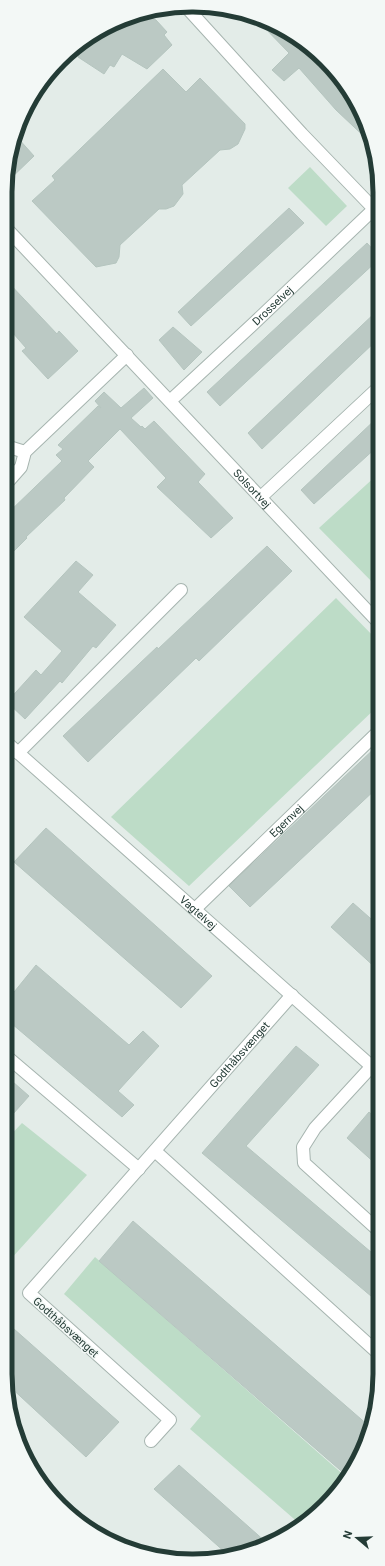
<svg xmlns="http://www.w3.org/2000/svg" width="385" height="1566" font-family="Roboto,sans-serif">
  <rect width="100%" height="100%" fill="#e3ece8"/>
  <!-- green -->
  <path fill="#bddcc7" d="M 310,167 L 347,206 L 326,226 L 288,188 Z
    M 378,474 L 378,588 L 319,528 Z
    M 336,598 L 378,641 L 378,706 L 189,886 L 111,817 Z
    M 22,1123 L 87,1175 L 9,1261 L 5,1257 L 5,1141 Z
    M 95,1257 L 346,1477 L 307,1522 L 301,1525 L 190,1429 L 201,1416 L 64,1294 Z"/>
  <!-- building -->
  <path fill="#bbc9c4" stroke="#b5c5bf" d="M 142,14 L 156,20 L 167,32 L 164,35 L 172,45 L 147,69 L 122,54 L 114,67 L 110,65 L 104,74 L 78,57 L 90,38 L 130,18 L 137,18 Z
    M 263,21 L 276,24 L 325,60 L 361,110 L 371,143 L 336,110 L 299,68 L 284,81 L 272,70 L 289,53 L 261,24 Z
    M 163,69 L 186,92 L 200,78 L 245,124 L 245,129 L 238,144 L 230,149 L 220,150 L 182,185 L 183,194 L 174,206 L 166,209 L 159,209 L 120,245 L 119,257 L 116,263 L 96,267 L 32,201 L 55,180 L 52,176 Z
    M 17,137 L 34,156 L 7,182 L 7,168 Z
    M 289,208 L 304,223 L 191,326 L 178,312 Z
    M 367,243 L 378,255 L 378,260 L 220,406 L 207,392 Z
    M 6,280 L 57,334 L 59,331 L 78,351 L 48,379 L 22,351 L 26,348 L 6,325 Z
    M 378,310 L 378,339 L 262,449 L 248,433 Z
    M 173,327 L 202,352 L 184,370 L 159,340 Z
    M 144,388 L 153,398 L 131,418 L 141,427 L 142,426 L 145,429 L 154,421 L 205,474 L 198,482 L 233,518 L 211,538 L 157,487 L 166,478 L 120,429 L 88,461 L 94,467 L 64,498 L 65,500 L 26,537 L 27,538 L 6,559 L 6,515 L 62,461 L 56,455 L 63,449 L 58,445 L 98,406 L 101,408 L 95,401 L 104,392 L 121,408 Z
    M 378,417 L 378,446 L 314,504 L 301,490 Z
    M 267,546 L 292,571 L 199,661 L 196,658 L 88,762 L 63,736 L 157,647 L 158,649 Z
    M 76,561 L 93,575 L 78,592 L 116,625 L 96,648 L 93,646 L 62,683 L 60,681 L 25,719 L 7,702 L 36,670 L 41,675 L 62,651 L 24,617 Z
    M 378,745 L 378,787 L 250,907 L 229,886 Z
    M 46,828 L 212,976 L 181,1008 L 14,862 Z
    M 353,903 L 378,925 L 378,970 L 331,927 Z
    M 36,965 L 129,1045 L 143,1031 L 159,1046 L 118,1091 L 134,1105 L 122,1117 L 5,1018 L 6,1002 Z
    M 296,1046 L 319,1065 L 246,1146 L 378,1258 L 378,1302 L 202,1153 Z
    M 5,1075 L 29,1096 L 5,1123 Z
    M 369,1112 L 378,1120 L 378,1166 L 347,1138 Z
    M 133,1221 L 369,1426 L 355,1467 L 347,1476 L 99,1261 Z
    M 5,1321 L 119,1422 L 86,1457 L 7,1384 L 5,1374 Z
    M 179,1465 L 267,1543 L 253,1551 L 227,1554 L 154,1489 Z"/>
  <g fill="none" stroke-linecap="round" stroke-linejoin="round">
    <!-- minor casing -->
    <g stroke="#a6b4af" stroke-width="14">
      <g id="minor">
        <path d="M 188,9 L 302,134 L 378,213"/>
        <path id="s1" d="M 7,229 L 378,622"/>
        <path id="s2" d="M 170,401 L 251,326 L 374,209"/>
        <path d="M 6,449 L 9,447 L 25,452"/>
        <path d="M 6,484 L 21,467 L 25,452 L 127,355"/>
        <path d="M 261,497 L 378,388"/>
        <path id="s3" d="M 6,742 L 378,1072"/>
        <path d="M 18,753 L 181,590"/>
        <path id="s4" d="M 195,909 L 378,732"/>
        <path d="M 5,1055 L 139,1169"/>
        <path d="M 372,1066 L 315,1128 L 303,1147 L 304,1163 L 378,1230"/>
        <path d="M 155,1151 L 378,1353"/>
        <path id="s5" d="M 151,1441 L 170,1420 L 29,1293 L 292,995"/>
      </g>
    </g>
    <!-- minor -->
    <use href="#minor" stroke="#fff" stroke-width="12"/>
  </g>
  <g text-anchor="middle" stroke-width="3" stroke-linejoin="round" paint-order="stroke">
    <!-- street labels -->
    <g font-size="11" fill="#243c36" stroke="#f3f8f6">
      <text dy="4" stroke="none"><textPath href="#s2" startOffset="140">Drosselvej</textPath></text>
      <text dy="4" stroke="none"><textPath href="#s1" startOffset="357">Solsortvej</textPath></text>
      <text dy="4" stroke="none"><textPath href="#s4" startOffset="127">Egernvej</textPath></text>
      <text dy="4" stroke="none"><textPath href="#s3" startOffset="257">Vagtelvej</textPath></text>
      <text dy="4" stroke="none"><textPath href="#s5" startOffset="536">Godthåbsvænget</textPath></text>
      <text transform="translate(66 1327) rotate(42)" y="4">Godthåbsvænget</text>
    </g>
  </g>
  <!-- crop -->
  <path d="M0 0H385V1566H0ZM192 12H193A180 180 0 0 1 373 192V1374A180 180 0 0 1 193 1554H192A180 180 0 0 1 12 1374V192A180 180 0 0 1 192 12Z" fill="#f3f8f6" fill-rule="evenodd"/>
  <path fill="none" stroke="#243c36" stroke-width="5" d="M192 12H193A180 180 0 0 1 373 192V1374A180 180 0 0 1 193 1554H192A180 180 0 0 1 12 1374V192A180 180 0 0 1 192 12Z"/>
  <!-- north arrow -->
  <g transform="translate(357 1538) rotate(289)" stroke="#f3f8f6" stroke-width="3" paint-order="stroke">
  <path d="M0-3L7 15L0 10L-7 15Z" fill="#243c36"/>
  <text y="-6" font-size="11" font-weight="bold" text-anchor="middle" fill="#243c36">N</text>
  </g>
</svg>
